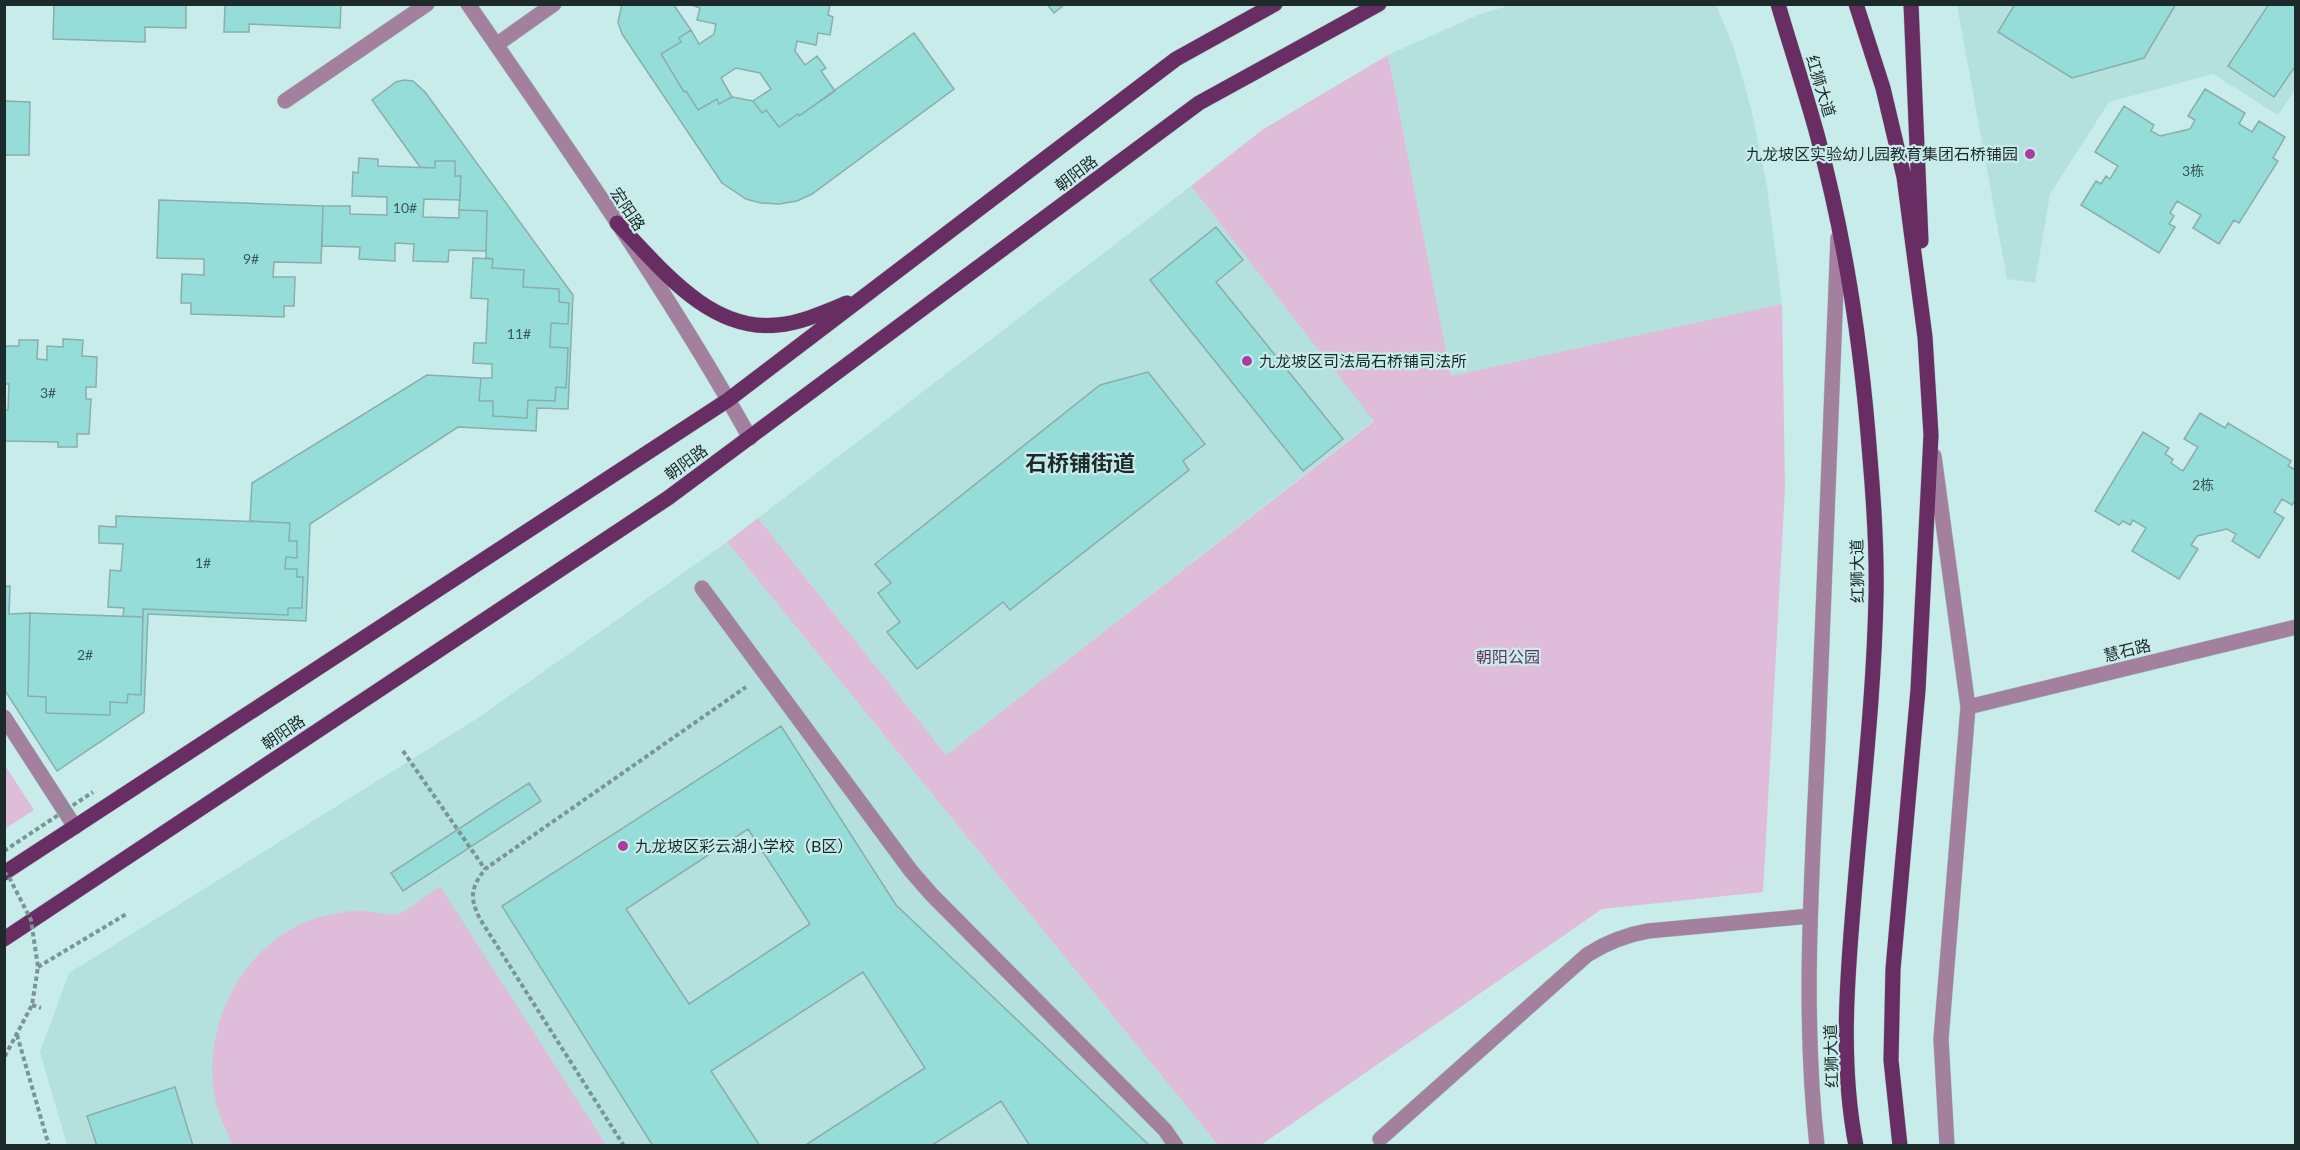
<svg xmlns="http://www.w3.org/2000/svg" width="2300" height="1150" font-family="Lato,'Noto Sans SC',sans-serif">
  <rect width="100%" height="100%" fill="#c8ecea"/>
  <!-- built -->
  <path fill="#b4e0de" d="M 1510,5 L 1716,5 L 1733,45 L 1751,108 L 1767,186 L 1782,304 L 1451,377 L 1388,55 L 1478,15 Z
    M 1957,5 L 2295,5 L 2295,90 L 2278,115 L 2213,74 L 2109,102 L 2050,194 L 2035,283 L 2007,279 Z
    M 1191,186 L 1374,420 L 946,755 L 758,518 Z
    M 727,542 L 1218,1145 L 67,1145 L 40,1052 L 69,973 L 475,720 Z"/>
  <!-- green -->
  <path fill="#dfbcd9" d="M 1388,55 L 1451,376 L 1782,304 L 1785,488 L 1763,892 L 1602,909 L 1261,1145 L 1218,1145 L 727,542 L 758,518 L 946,755 L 1374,421 L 1191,186 L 1262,130 Z
    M 4,764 L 34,810 L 6,828 L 4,828 Z
    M 440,886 L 606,1145 L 233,1145 C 227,1132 220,1118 216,1103 C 199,1029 242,941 317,918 C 332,914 350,910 366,911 C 375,912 389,916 398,914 C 408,911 430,893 440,886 Z"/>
  <!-- building -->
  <path fill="#95ddd9" stroke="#8badab" stroke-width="1.5" fill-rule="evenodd" d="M 54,4 L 186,4 L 186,28 L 145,27 L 145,42 L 53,39 Z
    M 225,4 L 341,4 L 340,28 L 249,24 L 249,32 L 224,32 Z
    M 622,4 L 673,4 L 691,30 L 679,38 L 681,42 L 661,54 L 684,92 L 686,91 L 698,110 L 717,99 L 719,104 L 732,97 L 753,101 L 762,113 L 766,110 L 779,127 L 798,114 L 799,116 L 914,33 L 954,89 L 812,194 L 797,201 L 779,204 L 761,203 L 746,199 L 722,183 L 622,34 L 618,22 Z
    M 689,4 L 830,4 L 828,15 L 833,17 L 830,35 L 818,33 L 816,45 L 797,41 L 795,51 L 805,65 L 817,56 L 826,68 L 821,71 L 835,91 L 799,116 L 798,114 L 779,127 L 766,110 L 762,113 L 753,101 L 771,89 L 760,73 L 736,68 L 721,78 L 732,97 L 719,104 L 717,99 L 698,110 L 686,91 L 684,92 L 661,54 L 681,42 L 679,38 L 691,30 L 699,44 L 714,34 L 716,24 L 697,20 L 700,8 Z
    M 1047,4 L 1065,4 L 1054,13 Z
    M 2015,4 L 2176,4 L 2144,58 L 2072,78 L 1998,32 Z
    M 2269,4 L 2296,4 L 2296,65 L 2274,97 L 2228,66 Z
    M 404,80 L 413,81 L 425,92 L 573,295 L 568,409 L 537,408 L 536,431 L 458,427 L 310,524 L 306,621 L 148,614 L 144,712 L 57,771 L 4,689 L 4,586 L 10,586 L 9,614 L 30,613 L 28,696 L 46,697 L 46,713 L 110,715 L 110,702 L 127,703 L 128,694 L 141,695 L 143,609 L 288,615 L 288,608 L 302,608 L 303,577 L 297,577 L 297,569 L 285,569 L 286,557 L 297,558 L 297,541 L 289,541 L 290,523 L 250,521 L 252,483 L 427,375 L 481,378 L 479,401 L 493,401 L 493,416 L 527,418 L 528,400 L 555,401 L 556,387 L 566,388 L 568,348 L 550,347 L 551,323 L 568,324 L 569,303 L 559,302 L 559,289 L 523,287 L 524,270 L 492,268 L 493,259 L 486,258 L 487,211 L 459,210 L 461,176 L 455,176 L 455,161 L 435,161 L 435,168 L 420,167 L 372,100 L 396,82 Z
    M 2205,89 L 2245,113 L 2239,124 L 2252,132 L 2259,121 L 2285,137 L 2273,158 L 2278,161 L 2239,223 L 2234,220 L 2219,244 L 2193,228 L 2201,215 L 2177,201 L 2170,213 L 2174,216 L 2169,224 L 2175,227 L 2159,253 L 2081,205 L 2096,181 L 2101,184 L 2106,176 L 2110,179 L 2118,166 L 2095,152 L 2124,106 L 2154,125 L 2151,131 L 2160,136 L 2190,129 L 2195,120 L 2188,116 Z
    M 4,101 L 30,102 L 29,155 L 4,155 Z
    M 359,158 L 378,159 L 378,166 L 435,168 L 435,161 L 455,161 L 455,176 L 461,176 L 460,200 L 424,199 L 423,217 L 459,218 L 459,210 L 487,211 L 486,251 L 449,250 L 448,262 L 413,261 L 414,244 L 395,243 L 395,261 L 359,259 L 360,247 L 322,246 L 323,206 L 350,206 L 350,214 L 387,215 L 387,197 L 352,196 L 353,172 L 358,173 Z
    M 159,200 L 323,206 L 321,263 L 274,262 L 273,277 L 295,277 L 294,306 L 284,306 L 284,317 L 191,314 L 191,303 L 181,303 L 182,274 L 204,275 L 204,259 L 157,258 Z
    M 1216,227 L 1243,260 L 1216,282 L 1343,439 L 1303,471 L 1150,280 Z
    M 473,258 L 493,259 L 492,268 L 524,270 L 523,287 L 559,289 L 559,302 L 569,303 L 568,324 L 551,323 L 550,347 L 568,348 L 566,388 L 556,387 L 555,401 L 528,400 L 527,418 L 493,416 L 493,401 L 479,401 L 481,378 L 492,378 L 492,364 L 473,363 L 474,343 L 486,343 L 488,299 L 471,298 Z
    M 63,339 L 83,340 L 82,356 L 97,357 L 96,387 L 86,387 L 86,399 L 91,399 L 89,434 L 77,434 L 77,447 L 58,447 L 58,442 L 4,441 L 4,410 L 8,410 L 9,384 L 4,384 L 4,346 L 19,346 L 19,340 L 38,340 L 37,359 L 47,360 L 47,346 L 63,347 Z
    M 1148,372 L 1205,444 L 1183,461 L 1189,470 L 1010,610 L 1003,602 L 917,669 L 887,632 L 900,622 L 878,593 L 891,583 L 875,564 L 1100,385 Z
    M 2200,413 L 2225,428 L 2228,423 L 2291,461 L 2288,466 L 2296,470 L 2296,499 L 2292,505 L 2282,499 L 2274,512 L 2284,518 L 2259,558 L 2232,541 L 2236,534 L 2227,529 L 2197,536 L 2191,545 L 2198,549 L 2179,579 L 2132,551 L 2146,528 L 2133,520 L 2130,525 L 2123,521 L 2119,525 L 2095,511 L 2143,432 L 2169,448 L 2165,454 L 2173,459 L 2171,463 L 2183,471 L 2198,447 L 2184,439 Z
    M 116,516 L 290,523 L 289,541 L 297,541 L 297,558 L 286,557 L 285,569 L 297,569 L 297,577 L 303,577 L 302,608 L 288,608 L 288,615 L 143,609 L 143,617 L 123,616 L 124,608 L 108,607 L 110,570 L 121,571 L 123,544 L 99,543 L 99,526 L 116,527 Z
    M 30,613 L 143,617 L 141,695 L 128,694 L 127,703 L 110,702 L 110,715 L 46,713 L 46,697 L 28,696 Z
    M 781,726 L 896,905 L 1150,1146 L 1030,1146 L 1001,1101 L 931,1146 L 804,1146 L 925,1068 L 863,972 L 711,1071 L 760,1146 L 653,1146 L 502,906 ZM 748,829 L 810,924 L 689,1004 L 626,909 Z
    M 529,783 L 541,801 L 403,891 L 391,873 Z
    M 175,1087 L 193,1146 L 97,1146 L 87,1116 Z"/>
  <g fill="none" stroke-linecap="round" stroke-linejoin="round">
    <!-- minor casing -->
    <g stroke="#a9c9c7" stroke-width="16">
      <path id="minor" d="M 468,4 C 566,146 666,288 750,438
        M 496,45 L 554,4
        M 285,101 L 427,4
        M 1934,456 L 1968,707 L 1941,1039 L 1947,1146
        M 702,588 L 911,871 L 932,895 L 1165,1130 L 1176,1146
        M 1968,707 L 2296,627
        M 4,717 L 75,827
        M 1380,1139 L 1587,955 C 1607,942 1625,935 1648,931 L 1810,916
        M 1817,1146 C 1802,1011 1812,875 1818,740 C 1826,572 1832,405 1838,238"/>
    </g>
    <!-- major casing -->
    <g stroke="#a9c9c7" stroke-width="16">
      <path id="major" d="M 1778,4 C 1791,49 1806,93 1818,138 C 1846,242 1862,350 1870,458 C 1874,504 1877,550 1876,597 C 1874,697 1862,797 1854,897 C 1847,979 1840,1064 1856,1146
        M 1856,4 L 1883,88 L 1904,177 L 1925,337 L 1931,435 L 1918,690 L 1893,969 L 1891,1060 L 1900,1146
        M 1911,4 L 1921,241
        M 617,223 C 660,267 709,332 777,325 C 801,323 825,312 847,303
        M 4,873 L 728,400 L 1176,59 L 1275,4
        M 4,939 L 668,498 L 1199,103 L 1379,4"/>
    </g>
    <!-- path -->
    <path stroke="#7b9594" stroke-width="4" stroke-dasharray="4.5 3" stroke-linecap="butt" d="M 403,751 L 485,869
      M 38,967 L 128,913
      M 32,1005 L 41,1008
      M 17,1035 L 49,1146
      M 624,1146 L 480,919 C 469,897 471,888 485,869 L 746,687"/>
    <!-- minor -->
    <use href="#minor" stroke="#a2809e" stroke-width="15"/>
    <!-- major -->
    <use href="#major" stroke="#682d62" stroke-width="15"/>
    <!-- path-bridge -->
    <path stroke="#7b9594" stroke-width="4" stroke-dasharray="4.5 3" stroke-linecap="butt" d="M 4,851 L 93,792
      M 4,872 L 9,877 L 31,920 L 38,967 L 32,1005 L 4,1058"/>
  </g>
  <!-- markers -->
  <g fill="#a83e9f" stroke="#c8ecea" stroke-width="2">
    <circle cx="2030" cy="154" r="6"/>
    <circle cx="1247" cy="361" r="6"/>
    <circle cx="623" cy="846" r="6"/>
  </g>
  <g text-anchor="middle" stroke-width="4.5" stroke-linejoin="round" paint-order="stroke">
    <!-- number labels -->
    <g font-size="14" fill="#3b5756">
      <text x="2193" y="176">3栋</text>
      <text x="405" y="213">10#</text>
      <text x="251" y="264">9#</text>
      <text x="519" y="339">11#</text>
      <text x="48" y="398">3#</text>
      <text x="2203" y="490">2栋</text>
      <text x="203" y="568">1#</text>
      <text x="85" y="660">2#</text>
    </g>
    <!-- street labels -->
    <g font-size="16" fill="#1d2a2a" stroke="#c8ecea">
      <text transform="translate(1821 86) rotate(73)" y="6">红狮大道</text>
      <text transform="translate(1076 173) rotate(-37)" y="6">朝阳路</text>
      <text transform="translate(628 209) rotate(56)" y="6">宏阳路</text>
      <text transform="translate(686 462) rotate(-36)" y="6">朝阳路</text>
      <text transform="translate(1857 571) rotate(-91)" y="6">红狮大道</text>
      <text transform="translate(2127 650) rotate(-14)" y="6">慧石路</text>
      <text transform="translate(283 732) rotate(-34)" y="6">朝阳路</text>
      <text transform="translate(1831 1056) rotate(-92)" y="6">红狮大道</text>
    </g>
    <!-- poi labels -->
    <g font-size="16" fill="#1d2a2a" stroke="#c8ecea" text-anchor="start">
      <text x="2018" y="160" text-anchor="end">九龙坡区实验幼儿园教育集团石桥铺园</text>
      <text x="1259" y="367">九龙坡区司法局石桥铺司法所</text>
      <text x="635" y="852">九龙坡区彩云湖小学校（B区）</text>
    </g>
    <!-- park labels -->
    <g font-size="16" fill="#663060" stroke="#c8ecea">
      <text x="1508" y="663">朝阳公园</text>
    </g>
    <!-- district labels -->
    <g font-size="22" font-weight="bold" fill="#1d2a2a" stroke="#c8ecea">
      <text x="1080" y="471">石桥铺街道</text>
    </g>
  </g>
  <!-- border -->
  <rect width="2300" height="1150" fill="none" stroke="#1d2a2a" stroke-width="12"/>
</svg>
